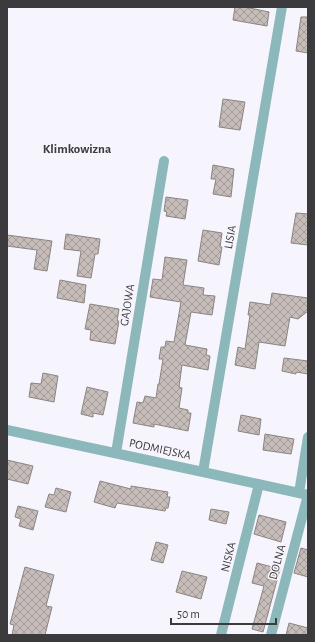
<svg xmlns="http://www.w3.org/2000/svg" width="315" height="642" font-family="'Alegreya Sans',sans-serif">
  <defs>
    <pattern id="building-cross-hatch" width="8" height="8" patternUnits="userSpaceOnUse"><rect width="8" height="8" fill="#c6bdba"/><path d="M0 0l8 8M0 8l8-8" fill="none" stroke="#a29b98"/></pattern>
  </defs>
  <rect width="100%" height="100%" fill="#f6f4fc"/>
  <!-- building -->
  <path fill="url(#building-cross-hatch)" stroke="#8b8481" d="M 235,7 L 245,7 L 269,12 L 267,26 L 233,20 Z
    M 301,17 L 308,17 L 308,53 L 296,51 Z
    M 223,99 L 245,102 L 240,130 L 219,127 Z
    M 213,165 L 234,169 L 231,197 L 213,194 L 216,179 L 211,179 Z
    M 166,197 L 188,200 L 185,219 L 166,216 L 167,212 L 164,211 Z
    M 296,213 L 308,214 L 308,245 L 291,243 Z
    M 203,230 L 222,233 L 220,247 L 222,247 L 219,265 L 198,261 Z
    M 66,234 L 100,239 L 98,254 L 95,254 L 91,278 L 77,276 L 81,251 L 64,249 Z
    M 7,235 L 52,241 L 47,271 L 34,269 L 37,250 L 7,246 Z
    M 165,257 L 187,260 L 183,285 L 204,288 L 203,295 L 215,296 L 212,315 L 191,312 L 185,345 L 207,349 L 206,355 L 210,356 L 208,370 L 182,365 L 179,387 L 182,388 L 179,408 L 188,410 L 188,413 L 191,413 L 188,431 L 154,424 L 154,427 L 133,423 L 137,402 L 143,403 L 145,396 L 156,398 L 158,384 L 159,384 L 163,359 L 159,359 L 161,347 L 165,347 L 166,341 L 174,342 L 181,302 L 150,297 L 153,279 L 162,280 Z
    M 60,280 L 86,285 L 84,303 L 57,298 Z
    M 272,293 L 308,298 L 308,311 L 298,319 L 290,317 L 285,346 L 259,342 L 255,369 L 235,365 L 238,347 L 245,349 L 250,315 L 248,315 L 250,302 L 270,305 Z
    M 90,304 L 119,309 L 117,321 L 119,321 L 115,344 L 90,340 L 91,330 L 85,329 Z
    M 284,358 L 308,361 L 308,374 L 296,372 L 296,374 L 282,371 Z
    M 43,373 L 58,376 L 54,402 L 29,397 L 31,383 L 41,384 Z
    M 87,387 L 108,392 L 103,415 L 93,413 L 93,417 L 81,414 Z
    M 241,415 L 261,419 L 259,435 L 238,431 Z
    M 265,434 L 294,439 L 291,454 L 263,450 Z
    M 7,460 L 33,466 L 28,484 L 7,479 Z
    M 100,481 L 131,489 L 131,486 L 168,492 L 167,497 L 170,497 L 168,508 L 166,508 L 165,511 L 117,503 L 115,508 L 94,502 Z
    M 56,488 L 71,492 L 66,512 L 45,507 L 49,494 L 54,495 Z
    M 18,506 L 38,511 L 33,530 L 19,526 L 21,519 L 15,517 Z
    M 211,509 L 229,512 L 226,524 L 209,520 Z
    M 259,515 L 286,522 L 281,542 L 254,534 Z
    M 156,542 L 168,545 L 163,563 L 151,560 Z
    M 301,548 L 308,550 L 308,577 L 294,573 Z
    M 257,563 L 280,569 L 263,632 L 252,629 L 264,586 L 252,583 Z
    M 25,567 L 54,575 L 46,606 L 52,607 L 45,635 L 12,635 L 14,625 L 10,624 Z
    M 182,571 L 207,577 L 201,599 L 176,592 Z
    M 289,623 L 308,628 L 308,635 L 286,635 Z"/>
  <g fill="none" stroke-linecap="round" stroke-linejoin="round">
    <!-- minor -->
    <path stroke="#8cb8bb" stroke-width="10" d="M 7,430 L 203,472 L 308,495
      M 116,453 L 164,161
      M 203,472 L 282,7
      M 299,493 L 308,437
      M 221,635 L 259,484
      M 271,635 L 308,495"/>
  </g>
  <g text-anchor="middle" stroke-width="3" stroke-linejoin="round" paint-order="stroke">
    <!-- street labels -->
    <g font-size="12" fill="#3b3a3d" stroke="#f6f4fc">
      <text transform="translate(230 237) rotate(-80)" y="4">LISIA</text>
      <text transform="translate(127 305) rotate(-81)" y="4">GAJOWA</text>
      <text transform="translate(160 449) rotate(12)" y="4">PODMIEJSKA</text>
      <text transform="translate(228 557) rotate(-76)" y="4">NISKA</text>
      <text transform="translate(277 562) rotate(-75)" y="4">DOLNA</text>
    </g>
    <!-- neighbourhood labels -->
    <g font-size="13" font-weight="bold" fill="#3b3a3d" stroke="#f6f4fc">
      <text x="77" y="153">Klimkowizna</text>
    </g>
  </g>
  <!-- border -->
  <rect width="315" height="642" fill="none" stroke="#3b3a3d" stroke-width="16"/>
  <!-- scale -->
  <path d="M171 618v6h105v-6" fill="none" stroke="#3b3a3d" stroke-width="2"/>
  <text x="177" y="618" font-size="12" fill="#3b3a3d" stroke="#f6f4fc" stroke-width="3" paint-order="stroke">50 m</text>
</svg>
